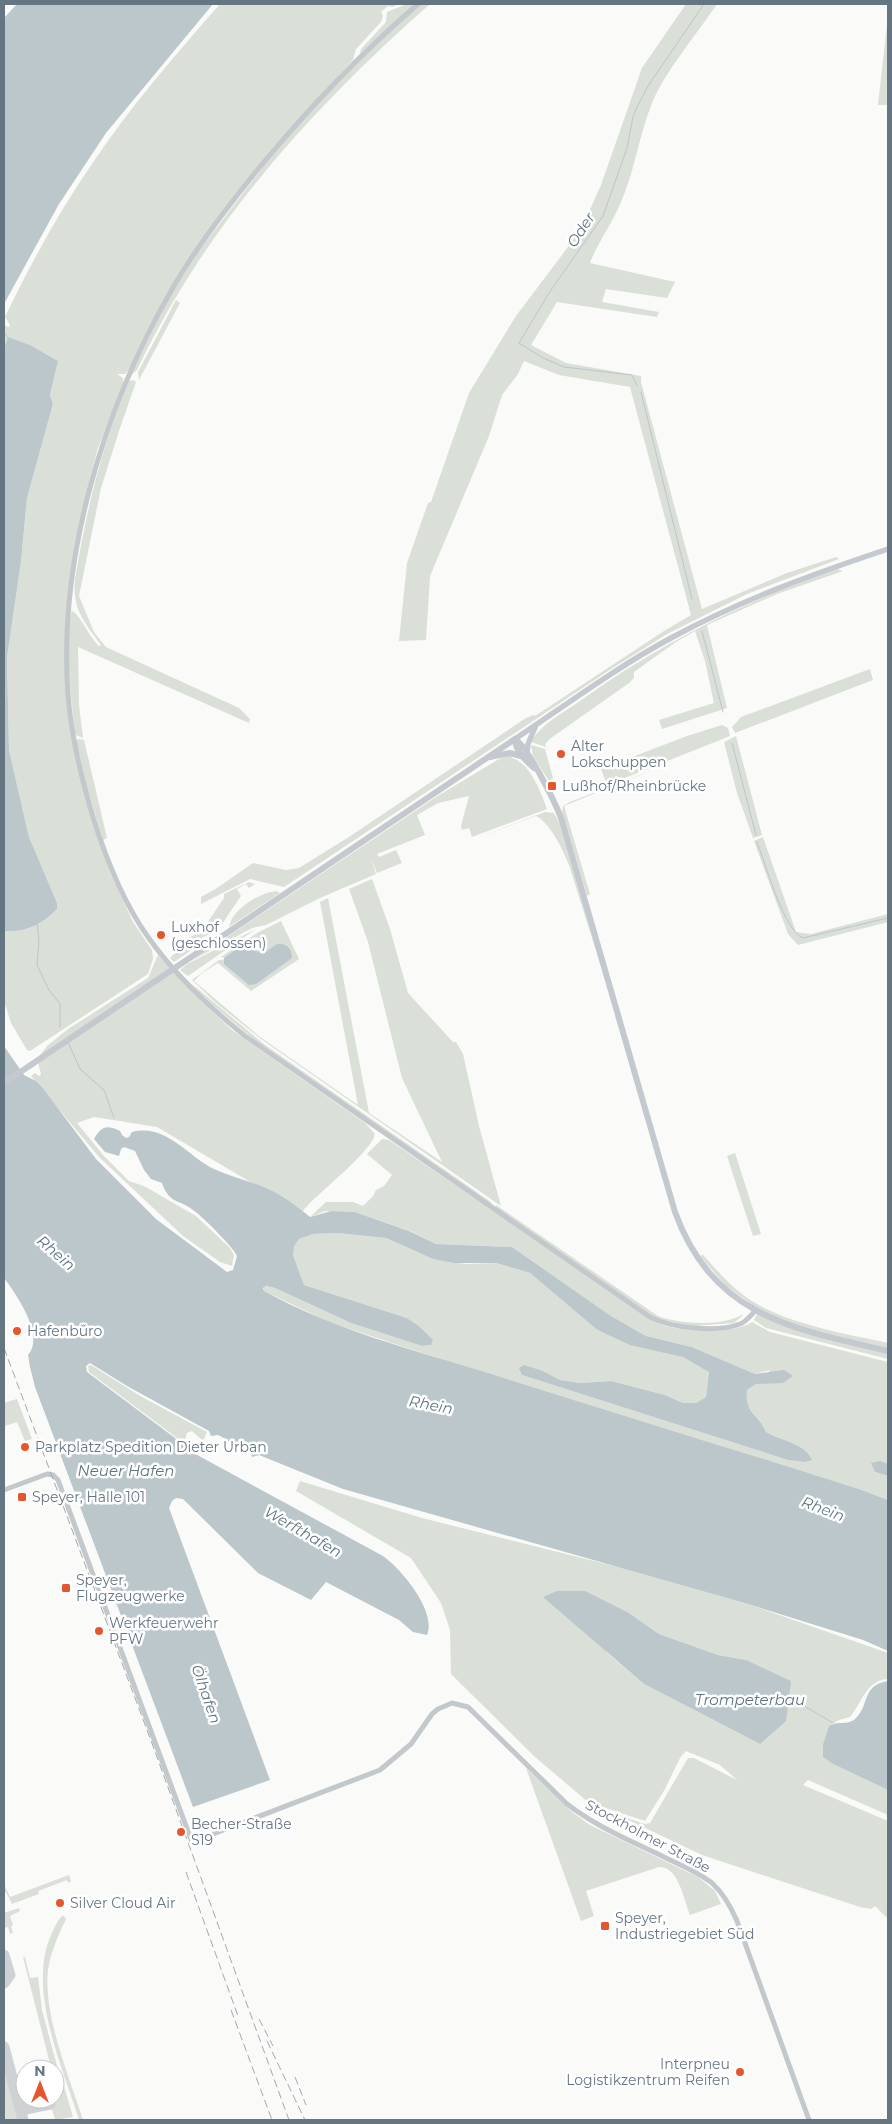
<svg xmlns="http://www.w3.org/2000/svg" width="892" height="2124" font-family="Montserrat,sans-serif">
  <rect width="100%" height="100%" fill="#fafaf8"/>
  <!-- green -->
  <path fill="#dadfd7" fill-rule="evenodd" d="M 220,4 L 399,4 L 392,7 L 388,6 L 381,12 L 383,16 L 381,22 L 356,49 L 353,60 L 276,144 L 223,210 L 147,331 L 128,371 L 125,374 L 117,374 L 123,378 L 123,383 L 97,451 L 81,517 L 65,642 L 65,680 L 70,728 L 109,870 L 133,922 L 152,950 L 153,959 L 148,974 L 30,1051 L 27,1050 L 11,1023 L 4,1001 L 4,931 C 25,933 43,924 57,909 L 57,903 L 29,837 L 9,750 L 7,658 L 21,561 L 27,498 L 53,404 L 50,395 L 58,361 L 32,346 L 4,349 L 4,325 L 9,327 L 10,325 L 5,317 C 31,263 60,210 94,161 C 131,106 176,54 220,4 Z
    M 407,4 L 415,4 L 360,54 L 361,49 L 386,22 L 387,12 Z
    M 419,4 L 430,4 C 312,108 205,226 137,370 L 131,375 L 168,299 L 198,252 L 263,167 L 317,103 L 356,62 Z
    M 686,4 L 717,4 C 697,34 666,70 652,103 C 639,135 635,170 621,202 C 612,224 598,242 590,263 L 675,282 L 667,298 L 606,289 L 602,302 L 659,312 L 657,317 L 557,302 L 531,345 L 566,363 L 641,376 L 641,382 L 702,609 L 787,573 L 836,557 L 839,559 L 747,594 L 667,634 L 611,669 L 284,887 L 250,879 L 201,904 L 201,897 L 217,888 L 253,863 L 286,870 L 299,868 L 349,837 L 526,718 L 534,715 L 535,716 L 664,631 L 691,615 L 630,387 L 559,375 L 524,361 L 518,374 L 502,395 L 489,436 L 430,576 L 426,640 L 399,641 L 407,563 L 428,503 L 431,502 L 469,393 L 516,316 L 571,243 L 584,223 L 601,185 L 642,68 Z
    M 888,15 L 888,105 L 878,105 Z
    M 176,300 L 180,303 L 139,380 L 138,372 Z
    M 134,380 L 136,382 L 120,428 L 101,488 L 79,596 L 94,632 L 106,647 L 239,708 L 250,719 L 249,723 L 78,647 L 79,705 L 83,738 L 76,735 L 75,732 C 72,705 63,634 72,611 C 79,613 90,638 99,646 L 101,645 C 84,622 72,609 75,579 C 87,508 101,448 129,381 Z
    M 837,569 L 843,571 L 777,594 L 707,625 L 727,708 L 662,729 L 659,720 L 714,703 L 705,661 L 695,631 L 676,642 L 634,672 L 634,678 L 629,683 L 551,738 L 545,744 L 549,752 L 546,747 L 531,742 C 541,724 563,713 580,701 C 659,644 745,601 837,569 Z
    M 870,669 L 873,680 L 735,733 L 732,727 L 741,717 Z
    M 722,725 L 728,728 L 730,736 L 607,785 L 601,769 L 687,736 Z
    M 736,736 L 762,835 L 753,838 L 737,793 L 724,742 Z
    M 79,739 L 84,740 L 107,838 L 103,840 L 86,785 L 76,740 Z
    M 531,745 L 545,749 L 553,778 L 549,781 L 533,756 Z
    M 511,755 L 512,758 C 530,763 541,792 547,809 L 469,838 L 472,837 L 469,828 L 462,830 L 461,826 L 469,796 L 438,803 L 417,815 L 425,835 L 377,854 L 379,857 L 396,850 L 402,863 L 377,873 L 371,859 L 376,874 L 320,898 L 266,925 L 252,928 L 191,961 L 436,797 L 499,759 Z
    M 657,768 L 564,806 L 590,894 L 587,896 L 562,812 L 563,806 L 570,802 Z
    M 545,812 L 554,813 L 559,822 L 611,998 L 569,865 C 562,849 552,825 536,816 L 482,836 Z
    M 763,837 L 796,932 L 811,934 L 888,914 L 888,922 L 798,945 L 788,934 L 754,841 Z
    M 372,879 L 390,929 L 408,993 L 453,1042 L 456,1042 L 463,1054 L 479,1126 L 501,1206 L 261,1039 L 216,1003 L 192,980 L 219,960 L 229,959 L 221,957 L 257,933 L 281,921 L 299,959 L 251,991 L 218,963 L 202,973 L 194,981 L 260,1037 L 358,1105 L 320,902 L 328,898 L 369,1113 L 442,1162 L 402,1078 L 368,942 L 349,889 Z
    M 249,882 L 255,884 L 249,888 L 246,884 L 237,889 L 241,896 L 218,930 L 179,949 L 185,941 L 203,929 L 224,898 L 224,894 Z
    M 276,891 L 280,893 L 229,927 C 232,909 259,893 276,891 Z
    M 256,929 L 188,976 L 180,970 L 187,964 Z
    M 214,935 L 174,962 L 170,958 L 175,953 Z
    M 158,955 L 203,1003 L 232,1030 L 365,1123 L 375,1134 C 371,1153 317,1193 303,1211 L 284,1197 L 252,1183 L 157,1127 L 94,1117 L 77,1123 L 104,1156 L 129,1181 L 144,1186 L 196,1216 L 230,1248 L 234,1255 L 232,1266 L 220,1262 L 183,1236 L 99,1157 L 31,1076 L 35,1073 L 39,1076 L 41,1074 L 37,1059 L 47,1046 L 68,1029 L 148,978 Z
    M 192,984 L 265,1045 L 491,1202 L 492,1207 L 259,1044 L 201,995 Z
    M 382,1139 L 389,1140 L 657,1323 C 677,1332 734,1335 752,1322 L 770,1332 L 888,1362 L 888,1464 L 881,1461 L 875,1472 L 888,1476 L 888,1500 L 859,1489 L 584,1405 L 407,1348 L 329,1322 L 264,1291 L 264,1286 L 275,1288 L 351,1323 L 422,1346 L 431,1345 L 432,1340 L 419,1326 L 407,1318 L 304,1285 L 293,1255 L 293,1247 L 299,1239 L 313,1234 L 337,1233 L 386,1238 L 433,1259 L 466,1264 L 496,1263 L 530,1273 L 596,1329 L 683,1357 L 709,1371 L 706,1397 L 696,1403 L 683,1403 L 665,1395 L 611,1381 L 581,1383 L 560,1380 L 543,1371 L 522,1375 L 788,1460 L 805,1462 L 796,1445 L 766,1432 C 758,1411 745,1416 747,1390 L 756,1384 L 760,1384 L 770,1370 L 755,1374 L 692,1347 L 646,1336 L 611,1316 L 512,1247 L 436,1244 L 410,1231 L 355,1212 L 325,1211 L 310,1217 L 326,1202 L 353,1202 L 363,1206 L 373,1196 L 376,1190 L 384,1186 L 392,1175 L 367,1154 Z
    M 735,1153 L 761,1234 L 753,1236 L 727,1156 Z
    M 496,1205 L 658,1316 C 678,1324 725,1327 743,1314 L 742,1316 L 734,1323 L 693,1326 L 657,1319 L 495,1208 Z
    M 702,1254 C 716,1269 729,1285 746,1297 C 784,1324 843,1333 888,1343 L 888,1359 L 766,1328 L 754,1320 L 759,1310 L 725,1285 L 701,1257 Z
    M 91,1365 L 142,1397 L 207,1432 L 203,1441 L 192,1431 L 187,1433 L 185,1439 L 181,1441 L 89,1372 L 88,1366 Z
    M 17,1399 L 32,1439 L 25,1441 L 17,1422 L 5,1426 L 4,1423 L 4,1403 Z
    M 300,1481 L 422,1518 L 622,1568 L 748,1604 L 888,1653 L 888,1679 C 866,1680 862,1703 850,1717 L 839,1720 L 829,1726 L 823,1744 L 824,1757 L 833,1764 L 888,1790 L 888,1815 L 808,1780 L 803,1785 L 888,1821 L 888,1919 L 875,1906 L 871,1909 L 860,1907 L 702,1855 L 618,1815 L 645,1824 L 650,1823 L 688,1758 L 694,1758 L 737,1780 L 720,1765 L 686,1751 L 680,1758 L 665,1789 L 645,1821 L 588,1802 L 535,1757 L 451,1674 L 450,1630 L 441,1603 L 411,1558 L 296,1491 ZM 629,1613 L 659,1634 L 718,1655 L 746,1660 L 760,1744 L 644,1684 L 606,1652 Z
    M 526,1768 L 572,1812 L 590,1825 L 698,1877 L 715,1891 L 721,1904 L 690,1915 C 684,1900 678,1865 659,1867 L 586,1891 L 594,1916 L 581,1921 Z
    M 69,1875 L 71,1881 L 68,1883 L 67,1880 L 38,1891 L 39,1894 L 12,1904 L 6,1892 L 4,1893 L 4,1884 L 10,1897 Z
    M 19,1908 L 20,1911 L 10,1916 L 13,1925 L 11,1926 L 13,1933 L 10,1934 L 8,1927 L 4,1928 L 4,1913 Z
    M 62,1916 L 64,1916 L 66,1919 C 58,1936 51,1951 48,1970 C 43,2015 69,2076 83,2120 L 79,2120 C 62,2065 26,1988 52,1933 C 55,1927 57,1921 62,1916 Z
    M 23,1957 L 25,1957 L 30,1978 L 38,1977 L 42,2010 L 57,2066 L 51,2068 Z
    M 4,2061 L 19,2120 L 4,2120 Z
    M 59,2069 L 73,2117 L 55,2120 L 49,2099 L 55,2099 L 55,2070 Z"/>
  <!-- water -->
  <path fill="#bbc7cb" d="M 17,4 L 213,4 L 106,133 L 59,204 L 4,304 L 4,18 Z
    M 8,337 L 32,346 L 58,361 L 50,395 L 53,404 L 27,498 L 21,561 L 7,658 L 9,750 L 29,837 L 57,903 L 57,909 C 43,924 25,933 4,931 L 4,349 Z
    M 277,944 C 286,943 292,948 292,958 L 256,984 L 249,985 L 224,964 L 224,958 L 241,946 L 248,947 L 258,952 L 264,953 Z
    M 4,1046 L 24,1075 L 36,1081 L 42,1087 L 96,1159 L 156,1219 L 227,1272 L 233,1270 L 237,1256 C 234,1248 202,1216 193,1210 C 179,1199 169,1204 162,1183 L 151,1179 L 144,1170 L 135,1151 L 124,1147 L 121,1149 L 119,1156 L 105,1152 L 94,1139 C 101,1127 106,1124 120,1131 L 122,1135 L 126,1138 L 129,1137 L 132,1132 C 166,1123 187,1156 214,1169 C 231,1177 251,1181 268,1189 C 284,1196 297,1206 310,1217 L 331,1211 L 355,1212 L 409,1231 L 436,1244 L 512,1247 L 611,1316 L 646,1336 L 692,1347 L 755,1374 L 784,1370 L 793,1376 L 783,1383 L 756,1384 L 747,1390 C 745,1416 758,1412 766,1432 C 782,1441 804,1443 812,1460 L 805,1462 L 788,1460 L 522,1375 L 519,1368 L 524,1365 L 543,1371 L 560,1380 L 581,1383 L 611,1381 L 665,1395 L 683,1403 L 696,1403 L 706,1397 L 709,1372 L 683,1357 L 630,1345 L 596,1329 L 530,1273 L 496,1263 L 454,1263 L 433,1259 L 386,1238 L 337,1233 L 313,1234 L 299,1239 L 294,1246 L 293,1255 L 304,1285 L 407,1318 L 419,1326 L 433,1340 L 431,1345 L 422,1346 L 351,1323 L 275,1288 L 266,1286 L 263,1288 L 264,1291 C 334,1330 414,1350 491,1374 C 613,1413 736,1450 859,1489 L 888,1500 L 888,1651 L 863,1640 L 748,1604 L 343,1489 L 259,1455 L 252,1457 L 250,1450 L 239,1445 L 231,1446 L 228,1440 L 218,1435 L 211,1436 L 209,1431 L 127,1386 L 90,1363 L 86,1366 L 87,1372 L 199,1456 L 383,1556 C 401,1569 437,1611 427,1635 L 413,1632 L 399,1620 L 326,1582 L 311,1600 L 258,1573 L 183,1499 L 176,1498 L 172,1501 L 169,1508 L 270,1780 L 193,1807 L 35,1387 L 30,1367 L 28,1355 C 45,1336 17,1295 4,1278 Z
    M 881,1461 L 888,1464 L 888,1476 L 875,1472 L 871,1463 Z
    M 557,1591 L 585,1591 L 629,1613 L 659,1634 L 718,1655 L 746,1660 L 791,1681 L 786,1721 L 760,1744 L 644,1684 L 543,1597 Z
    M 888,1681 L 888,1790 L 833,1764 L 823,1757 L 823,1744 L 829,1726 C 840,1720 846,1726 855,1719 C 870,1706 861,1685 888,1681 Z"/>
  <g fill="none" stroke-linecap="round" stroke-linejoin="round">
    <!-- stream -->
    <path stroke="#bbc7cb" stroke-width="1" d="M 4,333 L 8,337
      M 637,386 L 632,375 L 564,367 L 543,358 L 519,343 L 549,293 L 603,216 L 627,148 L 633,117 L 637,107 L 648,86 L 704,4
      M 641,392 L 692,599
      M 702,631 L 723,712
      M 732,743 L 756,835
      M 757,842 C 765,862 784,931 803,938 L 888,918
      M 37,923 L 39,940 L 37,965 L 49,990 L 60,1004 L 60,1027
      M 68,1042 L 80,1069 L 104,1090 L 114,1118
      M 789,1697 L 833,1723"/>
    <!-- taxiway -->
    <path stroke="#ced2d4" stroke-width="11" d="M 4,1955 L 10,1975 L 4,1983
      M 4,2047 L 23,2120
      M 18,2102 L 26,2109 L 50,2104"/>
    <!-- tertiary -->
    <path stroke="#c3c8cc" stroke-width="5" d="M 418,4 C 360,54 308,109 259,168 C 227,207 196,247 171,291 C 104,408 58,558 68,694 C 71,736 81,777 93,817 C 106,859 123,902 148,937 C 175,975 209,1007 245,1036 L 650,1317 C 671,1328 717,1333 740,1324 C 746,1322 750,1316 755,1311
      M 4,1490 L 47,1474 L 53,1475 L 58,1480 L 192,1842 L 380,1770 L 411,1744 L 432,1714 L 438,1709 L 452,1703 L 468,1707 L 567,1804 C 598,1828 634,1842 668,1859 C 683,1866 699,1873 712,1883 C 724,1894 731,1907 737,1921 L 809,2120"/>
    <!-- secondary -->
    <path stroke="#c3c9ce" stroke-width="5.5" d="M 515,739 C 566,705 617,667 671,638 C 741,600 813,574 888,549
      M 527,753 L 528,744 L 536,725"/>
    <!-- primary -->
    <path stroke="#c3c9ce" stroke-width="6" d="M 515,739 C 528,747 555,802 561,818 L 675,1212 C 713,1316 792,1329 888,1351
      M 515,739 C 515,751 526,761 534,768
      M 490,757 L 510,753 L 521,756
      M 4,1083 L 515,739"/>
    <!-- rail -->
    <path stroke="#a2aab0" stroke-width="1" stroke-dasharray="8 4" stroke-linecap="butt" d="M 4,1348 L 153,1746 L 289,2120
      M 186,1872 L 238,2016
      M 231,2010 L 272,2120
      M 259,2019 L 273,2046
      M 267,2041 L 305,2120
      M 295,2077 L 306,2105"/>
  </g>
  <!-- markers -->
  <g fill="#e4572e" stroke="#fff" stroke-width="2">
    <circle cx="561" cy="754" r="5"/>
    <rect x="547" y="781" width="10" height="10" rx="2.5"/>
    <circle cx="161" cy="935" r="5"/>
    <circle cx="17" cy="1331" r="5"/>
    <circle cx="25" cy="1447" r="5"/>
    <rect x="17" y="1492" width="10" height="10" rx="2.5"/>
    <rect x="61" y="1583" width="10" height="10" rx="2.5"/>
    <circle cx="99" cy="1631" r="5"/>
    <circle cx="181" cy="1832" r="5"/>
    <circle cx="60" cy="1903" r="5"/>
    <rect x="600" y="1921" width="10" height="10" rx="2.5"/>
    <circle cx="740" cy="2072" r="5"/>
  </g>
  <g text-anchor="middle" stroke-width="5" stroke-linejoin="round" paint-order="stroke">
    <!-- poi labels -->
    <g font-size="14" fill="#657683" stroke="#fff" text-anchor="start">
      <text x="571" y="751">Alter<tspan x="571" dy="16">Lokschuppen</tspan></text>
      <text x="562" y="791">Lußhof/Rheinbrücke</text>
      <text x="171" y="932">Luxhof<tspan x="171" dy="16">(geschlossen)</tspan></text>
      <text x="27" y="1336">Hafenbüro</text>
      <text x="35" y="1452">Parkplatz Spedition Dieter Urban</text>
      <text x="32" y="1502">Speyer, Halle 101</text>
      <text x="76" y="1585">Speyer,<tspan x="76" dy="16">Flugzeugwerke</tspan></text>
      <text x="109" y="1628">Werkfeuerwehr<tspan x="109" dy="16">PFW</tspan></text>
      <text x="191" y="1829">Becher-Straße<tspan x="191" dy="16">S19</tspan></text>
      <text x="70" y="1908">Silver Cloud Air</text>
      <text x="615" y="1923">Speyer,<tspan x="615" dy="16">Industriegebiet Süd</tspan></text>
      <text x="730" y="2069" text-anchor="end">Interpneu<tspan x="730" dy="16">Logistikzentrum Reifen</tspan></text>
    </g>
    <!-- street labels -->
    <g font-size="14" fill="#657683" stroke="#fff">
      <text transform="translate(648 1836) rotate(28)" y="5">Stockholmer Straße</text>
    </g>
    <!-- water labels -->
    <g font-size="15" font-style="italic" fill="#60757c" stroke="#fff">
      <text transform="translate(581 230) rotate(-57)" y="5">Oder</text>
      <text transform="translate(56 1253) rotate(41)" y="5">Rhein</text>
      <text transform="translate(431 1405) rotate(11)" y="5">Rhein</text>
      <text x="126" y="1476">Neuer Hafen</text>
      <text transform="translate(823 1509) rotate(21)" y="5">Rhein</text>
      <text transform="translate(303 1532) rotate(30)" y="5">Werfthafen</text>
      <text transform="translate(206 1694) rotate(71)" y="5">Ölhafen</text>
      <text x="750" y="1705">Trompeterbau</text>
    </g>
  </g>
  <!-- border -->
  <rect width="892" height="2124" fill="none" stroke="#657683" stroke-width="10"/>
  <!-- north arrow -->
  <g transform="translate(40 2084)"><circle r="24" fill="#ffffff" stroke="#c1c8cd"/>
  <path d="M0-4L9 19L0 12L-9 19Z" fill="#e4572e"/>
  <text y="-8" font-size="14" font-weight="bold" text-anchor="middle" fill="#657683">N</text>
  </g>
</svg>
